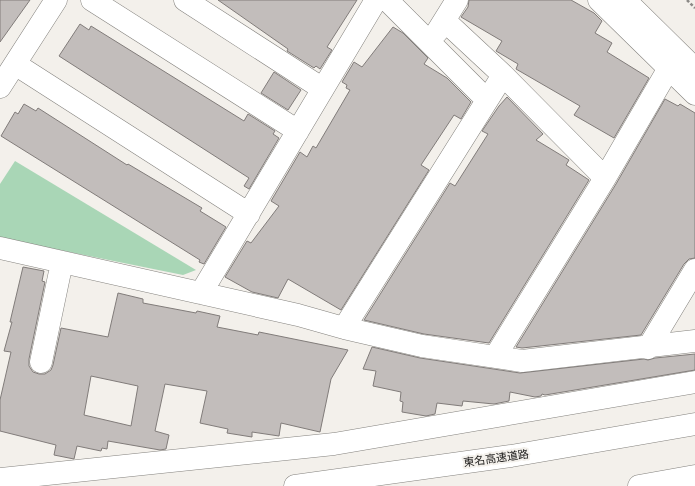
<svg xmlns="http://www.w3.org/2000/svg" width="695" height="486" font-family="Rubik,'Noto Sans JP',sans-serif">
  <rect width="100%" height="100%" fill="#f3f0eb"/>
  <!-- green -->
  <path fill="#a9d6b6" d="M 15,161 L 196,270 L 183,275 L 0,238 L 0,184 Z"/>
  <!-- building -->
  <path fill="#c2bdbb" stroke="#817c7a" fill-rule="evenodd" d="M 0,0 L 30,0 L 0,42 Z
    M 218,0 L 357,0 L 327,47 L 332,50 L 320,69 L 316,66 L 314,68 L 287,51 L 288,49 Z
    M 469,0 L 571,0 L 594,13 L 602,21 L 595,33 L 612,43 L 607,52 L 649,78 L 614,138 L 574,115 L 580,106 L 516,69 L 518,64 L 496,51 L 502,41 L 461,17 L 468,7 Z
    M 80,24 L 89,30 L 91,26 L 244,121 L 248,114 L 275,131 L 273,134 L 279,138 L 249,189 L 244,186 L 249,178 L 59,56 Z
    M 393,27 L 403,33 L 428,58 L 424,64 L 447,78 L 471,102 L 461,119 L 454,115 L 421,165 L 429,170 L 341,310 L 288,279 L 278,298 L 252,292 L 225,277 L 247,241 L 251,243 L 279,206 L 271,201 L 300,152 L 307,157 L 313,146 L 316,148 L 350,90 L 346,88 L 347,85 L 342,82 L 354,62 L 362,67 Z
    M 274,72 L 301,90 L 288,110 L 261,93 Z
    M 507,97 L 543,134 L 536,140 L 569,160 L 566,165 L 589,180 L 489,343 L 424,334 L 364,320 L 450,183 L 455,186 L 488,134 L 482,131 L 499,106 Z
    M 665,99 L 678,106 L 680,104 L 695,113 L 695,258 L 689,259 L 684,264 L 641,335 L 522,348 L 516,347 L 616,184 Z
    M 24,104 L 36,111 L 38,108 L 127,165 L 128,164 L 202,208 L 200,211 L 226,227 L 204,264 L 199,262 L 200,260 L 1,136 L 15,112 L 18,114 Z
    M 23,267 L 44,271 L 42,281 L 45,282 L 29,359 L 29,366 L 33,372 L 39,374 L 45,374 L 51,370 L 53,365 L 61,328 L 108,337 L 118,293 L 143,299 L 143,303 L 196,313 L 197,311 L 220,316 L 217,327 L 258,335 L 259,332 L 348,350 L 331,379 L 320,432 L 281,423 L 279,436 L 252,432 L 252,437 L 227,433 L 228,429 L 200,423 L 207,391 L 165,384 L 155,431 L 169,435 L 166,449 L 160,450 L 108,441 L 107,449 L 102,448 L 101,451 L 77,446 L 74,459 L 54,455 L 56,445 L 0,431 L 0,400 L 11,352 L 4,351 L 12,322 L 10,322 ZM 91,376 L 138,386 L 131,426 L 84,415 Z
    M 372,347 L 420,358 L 520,373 L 644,359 L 648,360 L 655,358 L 695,354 L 695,370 L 545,395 L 542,394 L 541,396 L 535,397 L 510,392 L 509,401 L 494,404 L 463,401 L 462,406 L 437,403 L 435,414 L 426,416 L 402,412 L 403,402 L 400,401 L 401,392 L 373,386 L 376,371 L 363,369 Z"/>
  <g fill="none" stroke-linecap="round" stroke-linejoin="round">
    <!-- minor casing -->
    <g stroke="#84827e" stroke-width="23">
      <path id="minor" d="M 92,0 L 298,131
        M 185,0 L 323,89
        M 387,0 L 487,100
        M 599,0 L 695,94
        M 445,21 L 503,75 L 605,178
        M 437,32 L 457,0
        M 15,64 L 249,214
        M 0,87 L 56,0
        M 0,248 L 298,315 L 344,328 L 422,346 L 522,361 L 695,341
        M 201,293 L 376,0
        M 344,328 L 503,75
        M 648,348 L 695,270
        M 495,357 L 605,178 L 669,68
        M 41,362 L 62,262
        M 0,479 L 334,444 L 695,382"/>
    </g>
    <!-- major casing -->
    <g stroke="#84827e" stroke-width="23">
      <path id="major" d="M 625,0 L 695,69"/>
    </g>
    <!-- highway casing -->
    <g stroke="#84827e" stroke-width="23">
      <path id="highway" d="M 295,486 L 511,456 L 695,424
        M 639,486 L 695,476"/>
    </g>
    <!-- path -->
    <path stroke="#8b8986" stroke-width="2.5" stroke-dasharray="3 2" stroke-linecap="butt" d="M 687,0 L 695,8"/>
    <!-- minor -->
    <use href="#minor" stroke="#fff" stroke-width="22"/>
    <!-- major -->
    <use href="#major" stroke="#fff" stroke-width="22"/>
    <!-- highway -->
    <use href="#highway" stroke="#fff" stroke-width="22"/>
  </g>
  <g text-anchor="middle" stroke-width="4" stroke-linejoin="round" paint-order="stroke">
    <!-- street labels -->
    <g font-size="11" fill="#232221" stroke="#f3f0eb">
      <text transform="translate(496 458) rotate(-8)" y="4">東名高速道路</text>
    </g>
  </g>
</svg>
